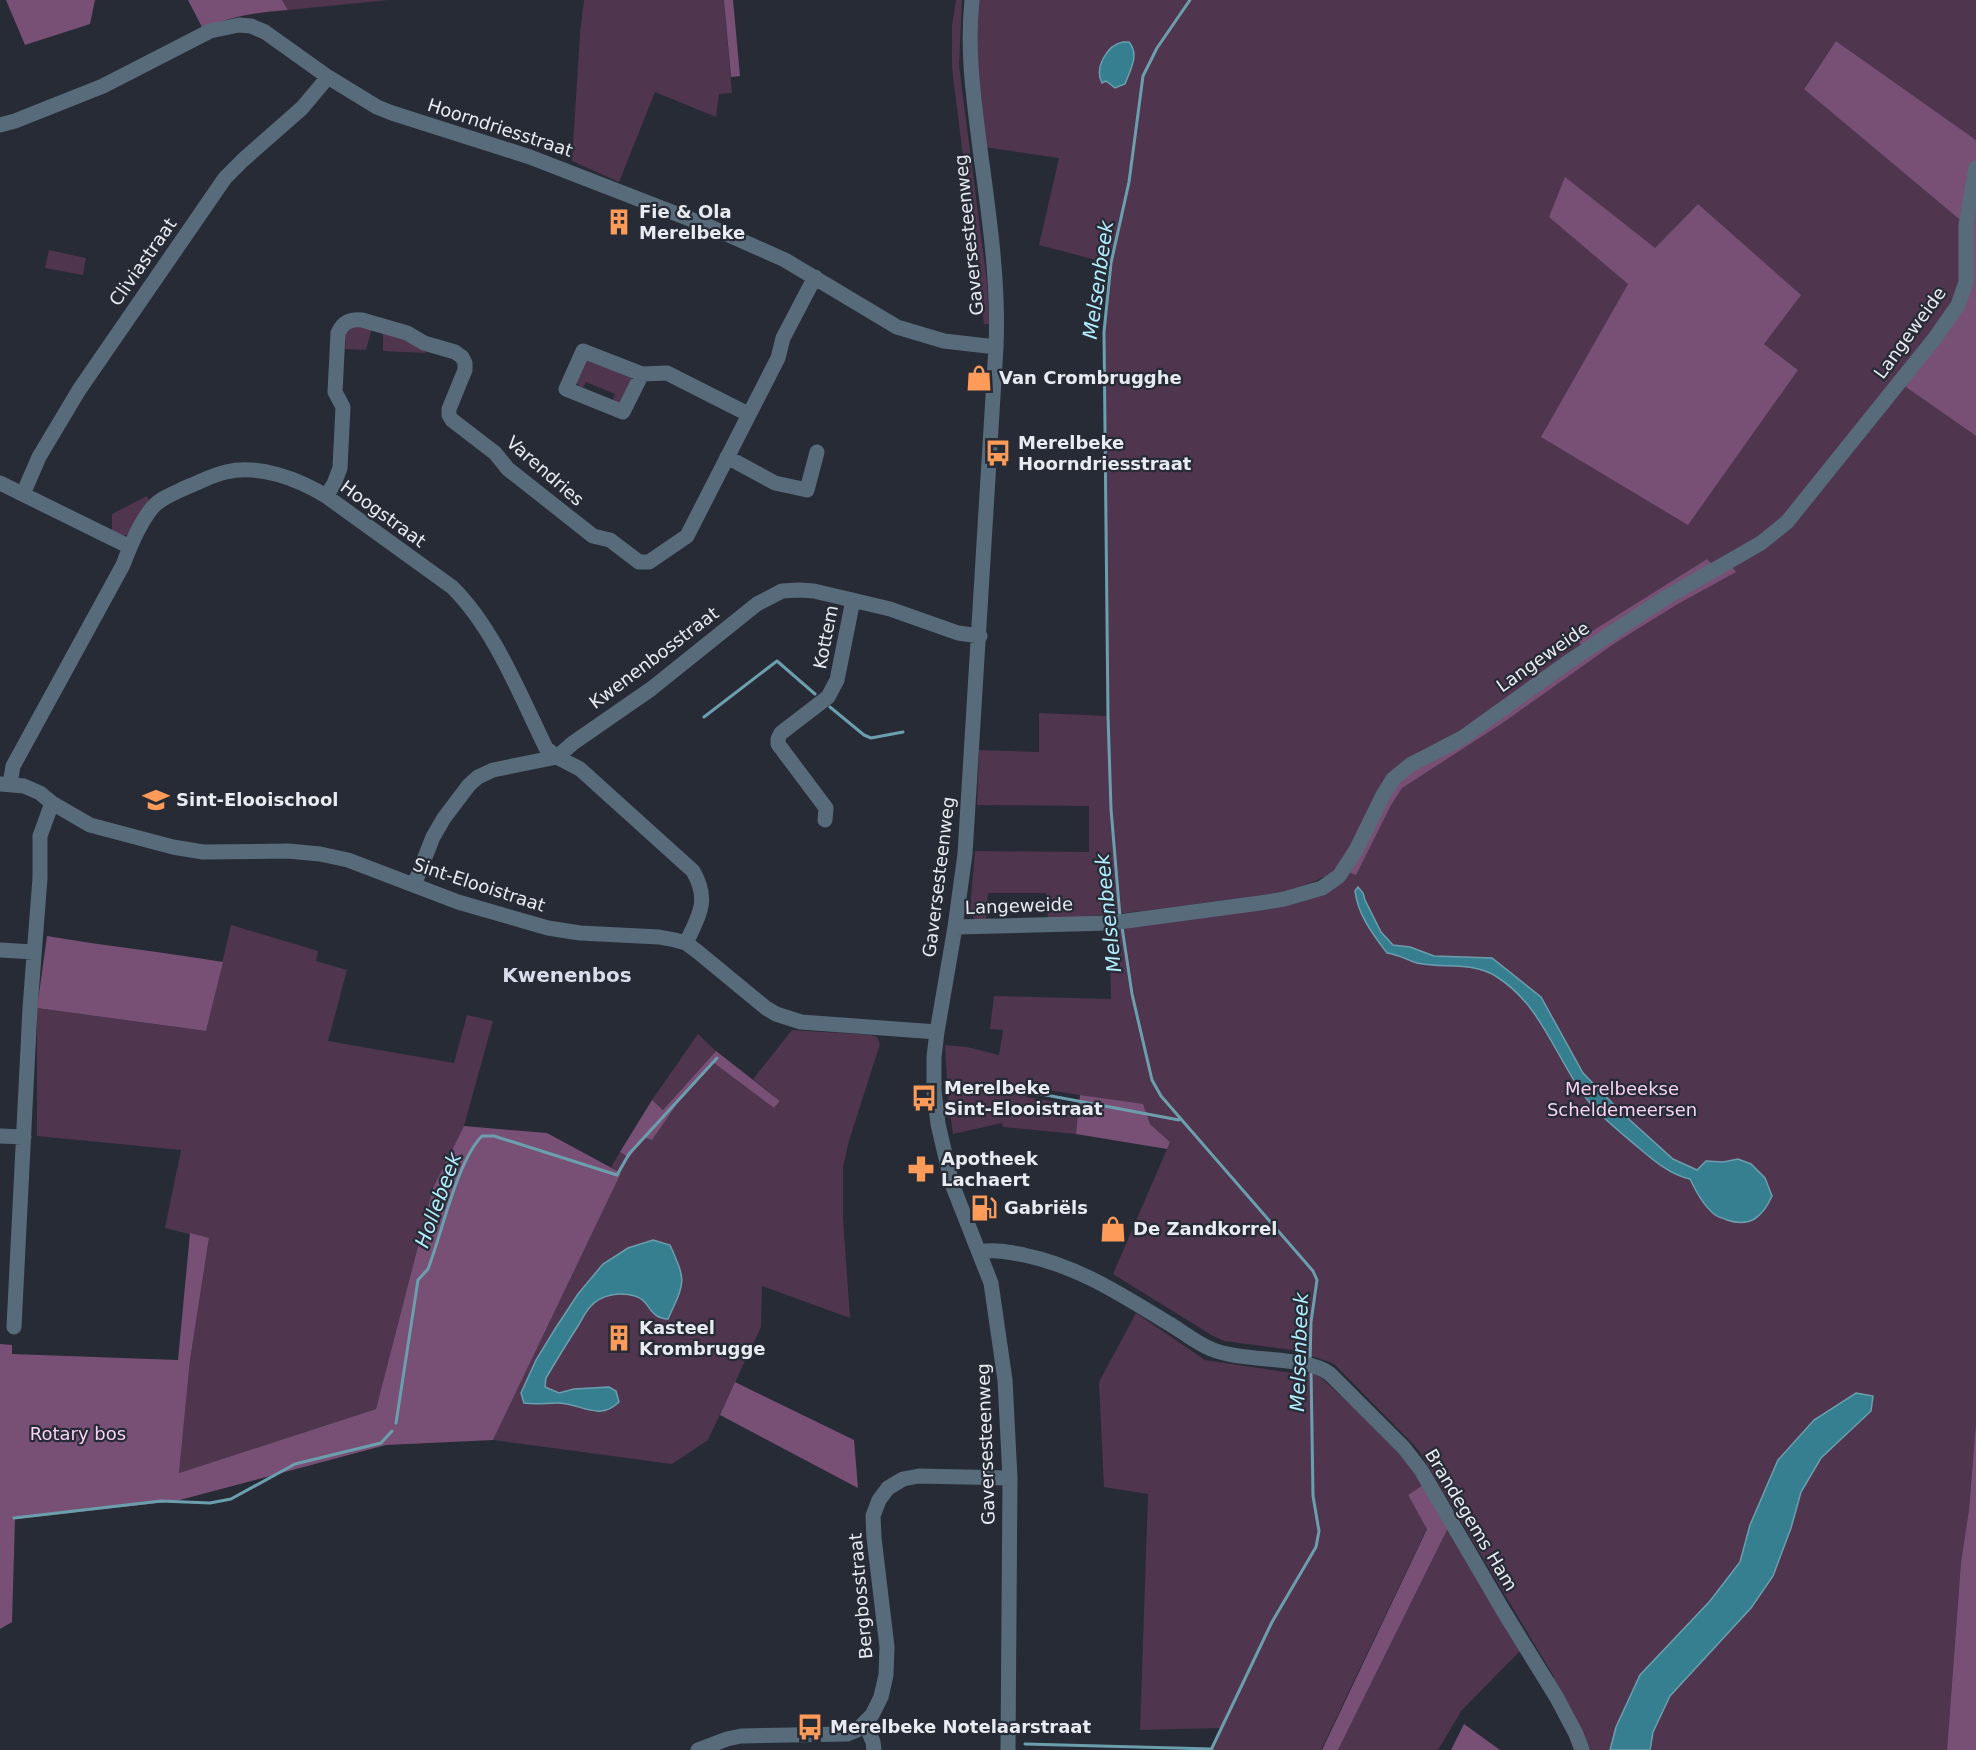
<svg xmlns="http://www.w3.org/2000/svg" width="1976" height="1750" font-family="'DejaVu Sans',sans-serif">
  <rect width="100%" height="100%" fill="#272b35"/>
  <!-- green -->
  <path fill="#4f354e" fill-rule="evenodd" d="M 282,0 L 388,0 L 288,10 Z
    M 584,0 L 724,0 L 732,93 L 719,94 L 716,117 L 655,92 L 619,182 L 572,161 L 580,33 Z
    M 956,0 L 962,0 L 959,66 L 987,282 L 989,324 L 984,324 L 952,68 L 952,26 Z
    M 979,0 L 1976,0 L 1976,140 L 1836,41 L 1804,88 L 1965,224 L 1964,263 L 1952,309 L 1776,526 L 1713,565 L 1707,559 L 1579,640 L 1583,648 L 1453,737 L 1412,757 L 1341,867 C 1302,894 1254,896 1209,902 C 1155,910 1103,916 1048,919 L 1046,893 L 988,893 L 986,919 L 974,919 L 970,909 L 975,851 L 1089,852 L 1089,806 L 977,805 L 979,750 L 1039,752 L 1039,713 L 1108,716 L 1104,332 L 1111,264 L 1039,245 L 1059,158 L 984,147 C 980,98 975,49 979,0 ZM 1698,204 L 1764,344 L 1798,370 L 1542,437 L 1628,284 L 1655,248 Z
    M 49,250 L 86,258 L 83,275 L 45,268 Z
    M 350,325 L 372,328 L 366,350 L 345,349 L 346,340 L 342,337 Z
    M 383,333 L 408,338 L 407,341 L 418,348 L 425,350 L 425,353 L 383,351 Z
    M 585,360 L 631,376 L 632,380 L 621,402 L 612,402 L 615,394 L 586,382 L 582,389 L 576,382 Z
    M 1901,383 L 1976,436 L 1976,1422 L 1969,1511 L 1961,1562 L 1947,1750 L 1585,1750 L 1551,1682 L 1554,1677 L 1419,1451 L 1410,1441 L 1334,1364 L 1327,1361 L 1292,1350 L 1224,1341 L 1213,1336 L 1113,1274 L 1170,1142 L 1150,1124 L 1143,1105 L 1029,1087 L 1026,1097 L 1051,1101 L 1079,1111 L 1076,1134 L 1003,1127 L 1002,1123 L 953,1134 L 948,1097 L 945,1045 L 967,1047 L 999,1055 L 1003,1030 L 990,1029 L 994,996 L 1111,999 L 1109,931 L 1330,890 L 1396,783 L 1777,537 Z
    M 147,496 L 150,503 L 127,535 L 122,536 L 112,532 L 112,514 Z
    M 231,925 L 318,951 L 316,961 L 347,970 L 328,1041 L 454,1063 L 467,1015 L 493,1021 L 464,1126 L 433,1188 L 376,1409 L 179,1473 L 190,1360 L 209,1239 L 165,1228 L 181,1150 L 37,1136 L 37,1008 L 206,1031 Z
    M 792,1030 L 871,1035 L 877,1037 L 880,1044 L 849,1141 L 843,1167 L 843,1218 L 850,1318 L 762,1286 L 761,1327 L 708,1440 L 672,1464 L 493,1440 L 621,1173 L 611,1167 L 620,1152 L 629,1158 L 643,1136 L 652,1140 L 677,1104 L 714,1063 L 774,1108 L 780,1101 L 753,1079 Z
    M 698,1034 L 716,1051 L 663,1110 L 652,1100 Z
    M 1136,1313 L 1205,1360 L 1299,1374 L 1317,1374 L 1390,1441 L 1423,1485 L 1408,1495 L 1427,1528 L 1321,1750 L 1211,1750 L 1221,1728 L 1140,1730 L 1148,1494 L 1104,1487 L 1099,1382 Z
    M 1448,1528 L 1521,1650 L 1462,1710 L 1438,1750 L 1338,1750 Z"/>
  <!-- forest -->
  <path fill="#785076" d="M 6,0 L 95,0 L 90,24 L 25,45 Z
    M 188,0 L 282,0 L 288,10 C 258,12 231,16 203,29 Z
    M 724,0 L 733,0 L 740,76 L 731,77 Z
    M 1836,41 L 1976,140 L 1976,436 L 1896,380 L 1961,289 L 1965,224 L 1804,89 Z
    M 1565,177 L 1655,248 L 1698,204 L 1801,295 L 1764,344 L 1798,370 L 1688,525 L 1541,437 L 1628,284 L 1549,217 Z
    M 1707,559 L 1713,565 L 1583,648 L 1578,640 Z
    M 1732,567 L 1736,572 L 1676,605 L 1615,643 L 1501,724 L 1402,788 L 1391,805 L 1356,875 L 1348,872 L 1396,783 L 1668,601 Z
    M 47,936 C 105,946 164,952 223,962 L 206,1031 L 37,1008 Z
    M 716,1051 L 780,1101 L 774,1108 L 714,1063 L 677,1104 L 652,1140 L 643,1137 L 629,1158 L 620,1152 L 652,1100 L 663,1110 Z
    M 1080,1095 L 1143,1104 L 1150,1124 L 1170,1142 L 1167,1149 L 1076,1134 Z
    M 464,1126 L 547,1133 L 621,1173 L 493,1440 L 386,1445 L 176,1501 L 15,1519 L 12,1622 L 0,1629 L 0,1344 L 12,1345 L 12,1354 L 178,1360 L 190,1233 L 209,1238 L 190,1360 L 179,1473 L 376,1409 L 433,1188 Z
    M 735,1382 L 854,1440 L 858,1488 L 720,1415 Z
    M 1976,1422 L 1976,1750 L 1947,1750 L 1961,1562 L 1969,1510 Z
    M 1423,1485 L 1448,1528 L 1338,1750 L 1322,1750 L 1427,1529 L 1408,1495 Z
    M 1464,1724 L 1500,1750 L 1451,1750 Z"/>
  <!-- water -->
  <path fill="#367f90" stroke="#6c9fad" stroke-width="1.5" d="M 1123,42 L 1129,42 C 1140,55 1130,70 1125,84 L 1115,88 L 1106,81 L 1102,83 C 1094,68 1107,45 1123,42 Z
    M 1358,887 L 1363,893 L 1365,900 L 1381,932 L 1393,945 L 1410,947 L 1434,956 L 1492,958 L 1541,997 L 1583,1073 L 1621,1112 L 1673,1159 L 1697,1170 L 1706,1161 L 1723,1162 L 1738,1159 L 1751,1164 L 1765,1178 L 1772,1196 C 1763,1216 1751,1228 1727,1220 C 1723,1218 1717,1217 1714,1214 C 1703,1205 1696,1191 1690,1179 C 1671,1175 1654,1161 1639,1148 C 1620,1132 1598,1115 1583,1094 C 1555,1055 1540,1004 1497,977 C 1472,961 1445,969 1417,963 C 1407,960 1400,955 1387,953 C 1372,933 1358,915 1355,891 Z
    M 653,1240 L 670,1245 C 687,1283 685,1281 668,1319 C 648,1318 651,1301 635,1296 C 620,1292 602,1294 591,1306 C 586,1311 582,1319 578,1326 C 567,1343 556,1361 546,1378 L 545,1387 L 559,1393 L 574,1389 L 609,1387 L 616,1391 L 619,1402 C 599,1422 581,1403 557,1403 C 546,1403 536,1405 524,1403 L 521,1393 L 536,1360 L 555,1329 L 578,1294 L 603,1264 L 628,1248 Z
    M 1856,1393 L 1873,1396 L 1871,1411 L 1821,1458 L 1801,1492 L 1791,1528 L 1773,1576 L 1751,1608 L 1670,1696 L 1653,1732 L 1650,1750 L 1610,1750 L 1616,1727 L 1640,1675 L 1710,1601 L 1740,1562 L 1750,1525 L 1778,1460 L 1814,1420 Z"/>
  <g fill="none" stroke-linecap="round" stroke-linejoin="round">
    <!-- stream -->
    <path stroke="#6c9fad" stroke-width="3" d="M 830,707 L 864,735 L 871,738 L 903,732
      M 704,717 L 777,661 L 815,694
      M 1120,917 L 1111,809 L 1108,716 L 1104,332 L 1111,263 L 1129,182 L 1143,76 L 1157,48 L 1190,0
      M 1122,927 L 1132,994 L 1152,1080 L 1161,1096 L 1313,1271 L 1317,1280 L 1311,1322 L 1310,1361
      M 1030,1092 L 1179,1120
      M 396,1423 L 418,1280 L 428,1269 C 442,1233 457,1161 482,1136 L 494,1136 L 617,1175 L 629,1154 L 717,1058
      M 14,1518 L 161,1501 L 210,1503 L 231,1499 L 295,1464 L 381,1443 L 392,1431
      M 1025,1744 L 1212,1749
      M 1211,1750 L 1272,1622 L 1316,1547 L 1319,1531 L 1313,1496 L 1311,1370"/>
    <!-- minor -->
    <path stroke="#586b7b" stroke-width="15" d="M 972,0 C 967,48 973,94 979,141 C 988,210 999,277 996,347 L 965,854 L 955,927 L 937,1032 L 934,1057 L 934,1090 L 938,1124 L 952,1184 L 991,1283 L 1005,1380 L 1010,1478 L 1008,1750
      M 0,125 L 15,121 L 103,86 L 210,31 L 239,25 L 251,26 L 265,32 L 328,77 L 377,107 L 392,113 L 530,157 L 713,228 L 785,260 L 897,327 L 944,341 L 996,347
      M 642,374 L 623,412 L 566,389 L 583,351 L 642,374 L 667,373 L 748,414
      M 727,457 L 775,483 L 807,490 L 817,452
      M 0,483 L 130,547
      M 23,494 L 39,457 L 79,390 L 225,178 L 243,160 L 302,108 L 328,77
      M 326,496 L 334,484 L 340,468 L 343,407 L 335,392 L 338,333 C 343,322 350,319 362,320 L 407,333 L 424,343 L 455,352 L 462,357 L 465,363 L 465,370 L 449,409 L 449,415 L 452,420 L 495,453 L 508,469 L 593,536 L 610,540 L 639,562 L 649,562 L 687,536 L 778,358 L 783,338 L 815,277
      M 1,784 L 24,786 L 40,793 L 52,803 L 90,825 L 173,847 L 203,852 L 288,851 L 320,854 L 348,860 L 458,902 L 548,928 L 580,933 L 659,937 L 675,940 L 686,943 L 698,952 L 766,1008 L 776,1014 L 801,1022 L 937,1032
      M 10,784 L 13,766 L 123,565 C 130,546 139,524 152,508 C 160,498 175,493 187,487 C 200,482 212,475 226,472 C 259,464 298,479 326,496 L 452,587 C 494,628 520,695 546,748 L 557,757 L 580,769 L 693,871 C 710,900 699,916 686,943
      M 825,820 L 826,808 L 778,744 L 778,739 L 781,733 L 828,697 L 837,680 L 853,600
      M 414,885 L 433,837 L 444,818 L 469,785 L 478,777 L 493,770 L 557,757 L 573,743 L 651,689 L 757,604 L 782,591 L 799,590 L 814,591 L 890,609 L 958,633 L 980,636
      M 955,927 L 1111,923 L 1260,903 L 1284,899 L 1322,888 L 1339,876 L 1356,850 L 1382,797 L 1393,779 L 1410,765 L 1462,738 L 1568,662 L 1665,598 L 1761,543 L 1787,522 L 1935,338 L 1958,305 L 1966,282 L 1966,225 L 1976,168
      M 0,950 L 34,952
      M 0,1136 L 24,1137
      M 979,1252 C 995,1249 1009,1252 1024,1255 C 1078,1266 1122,1295 1168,1323 C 1182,1331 1196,1343 1211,1349 C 1243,1363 1306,1355 1330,1374 L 1404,1448 L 1421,1470 L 1504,1612 L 1557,1698 L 1576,1734 L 1582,1750
      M 14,1327 L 30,1008 L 40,878 L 40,836 L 52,803
      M 865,1723 L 873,1742 L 874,1750
      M 698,1750 L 727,1739 L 741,1736 L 847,1734 L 857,1730 L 872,1715 L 881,1697 L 886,1675 L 887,1647 L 874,1538 L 873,1516 L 879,1500 L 888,1488 L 903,1479 L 919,1476 L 1010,1478"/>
  </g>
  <!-- icons -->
  <defs>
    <g id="building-bare" transform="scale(2.07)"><path d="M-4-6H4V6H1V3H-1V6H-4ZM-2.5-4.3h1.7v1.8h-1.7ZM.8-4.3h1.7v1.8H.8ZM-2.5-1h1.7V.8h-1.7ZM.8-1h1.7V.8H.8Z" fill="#fe9b59" stroke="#272b35" stroke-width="2.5" paint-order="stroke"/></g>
    <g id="shop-bare" transform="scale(2.07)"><path d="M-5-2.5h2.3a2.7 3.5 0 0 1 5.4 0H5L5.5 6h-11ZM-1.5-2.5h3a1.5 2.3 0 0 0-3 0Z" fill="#fe9b59" stroke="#272b35" stroke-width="2.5" paint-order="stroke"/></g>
    <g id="bus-bare" transform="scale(2.07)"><path d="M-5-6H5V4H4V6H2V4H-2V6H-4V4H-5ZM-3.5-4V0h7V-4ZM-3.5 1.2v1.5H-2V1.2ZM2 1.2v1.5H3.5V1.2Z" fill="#fe9b59" stroke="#272b35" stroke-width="2.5" paint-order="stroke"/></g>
    <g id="school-bare" transform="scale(2.07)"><path d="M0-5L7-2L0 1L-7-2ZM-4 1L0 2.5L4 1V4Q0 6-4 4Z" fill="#fe9b59" stroke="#272b35" stroke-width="2.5" paint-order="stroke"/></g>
    <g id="pharmacy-bare" transform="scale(2.07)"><path d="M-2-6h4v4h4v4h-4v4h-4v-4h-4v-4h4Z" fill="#fe9b59" stroke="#272b35" stroke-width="2.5" paint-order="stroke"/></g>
    <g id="fuel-bare" transform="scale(2.07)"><path d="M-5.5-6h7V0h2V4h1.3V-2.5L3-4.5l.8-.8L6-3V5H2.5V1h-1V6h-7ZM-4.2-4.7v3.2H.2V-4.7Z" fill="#fe9b59" stroke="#272b35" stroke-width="2.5" paint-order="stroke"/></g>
  </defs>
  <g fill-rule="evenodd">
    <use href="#building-bare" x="619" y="222"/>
    <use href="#shop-bare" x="979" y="378"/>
    <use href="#bus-bare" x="998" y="453"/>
    <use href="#school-bare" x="156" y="800"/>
    <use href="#bus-bare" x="924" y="1098"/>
    <use href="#pharmacy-bare" x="921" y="1169"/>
    <use href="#fuel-bare" x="984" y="1208"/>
    <use href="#shop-bare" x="1113" y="1229"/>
    <use href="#building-bare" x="619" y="1338"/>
    <use href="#bus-bare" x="810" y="1727"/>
  </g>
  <g text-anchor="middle" stroke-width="4.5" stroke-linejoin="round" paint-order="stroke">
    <!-- street labels -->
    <g font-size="18" fill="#e9ebf2" stroke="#272b35">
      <text transform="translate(500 128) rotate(18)" y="6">Hoorndriesstraat</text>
      <text transform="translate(969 235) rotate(-96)" y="6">Gaversesteenweg</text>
      <text transform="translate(143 262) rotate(-55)" y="6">Cliviastraat</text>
      <text transform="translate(1910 333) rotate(-54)" y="6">Langeweide</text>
      <text transform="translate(545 471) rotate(41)" y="6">Varendries</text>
      <text transform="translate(383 514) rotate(36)" y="6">Hoogstraat</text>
      <text transform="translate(826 637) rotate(-79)" y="6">Kottem</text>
      <text transform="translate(1543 657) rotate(-35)" y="6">Langeweide</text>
      <text transform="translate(654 658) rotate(-37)" y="6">Kwenenbosstraat</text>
      <text transform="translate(939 877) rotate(-83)" y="6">Gaversesteenweg</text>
      <text transform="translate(479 885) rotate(18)" y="6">Sint-Elooistraat</text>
      <text transform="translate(1019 906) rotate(-2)" y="6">Langeweide</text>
      <text transform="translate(986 1444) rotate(-92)" y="6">Gaversesteenweg</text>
      <text transform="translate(1471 1520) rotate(59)" y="6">Brandegems Ham</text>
      <text transform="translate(861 1596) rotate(-95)" y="6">Bergbosstraat</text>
    </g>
    <!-- poi labels -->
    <g font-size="18" font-weight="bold" fill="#e9ebf2" stroke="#272b35" text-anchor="start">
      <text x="639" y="218">Fie &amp; Ola<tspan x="639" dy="21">Merelbeke</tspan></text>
      <text x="999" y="384">Van Crombrugghe</text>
      <text x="1018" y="449">Merelbeke<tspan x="1018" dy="21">Hoorndriesstraat</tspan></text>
      <text x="176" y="806">Sint-Elooischool</text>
      <text x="944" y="1094">Merelbeke<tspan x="944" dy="21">Sint-Elooistraat</tspan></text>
      <text x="941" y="1165">Apotheek<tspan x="941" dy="21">Lachaert</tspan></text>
      <text x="1004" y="1214">Gabriëls</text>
      <text x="1133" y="1235">De Zandkorrel</text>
      <text x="639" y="1334">Kasteel<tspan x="639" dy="21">Krombrugge</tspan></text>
      <text x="830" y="1733">Merelbeke Notelaarstraat</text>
    </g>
    <!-- park labels -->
    <g font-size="18" fill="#f9d2f6" stroke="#272b35">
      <text x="1622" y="1095">Merelbeekse<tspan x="1622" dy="21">Scheldemeersen</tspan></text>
      <text x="78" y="1440">Rotary bos</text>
    </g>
    <!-- water labels -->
    <g font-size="20" font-style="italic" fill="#b2eefe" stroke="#272b35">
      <text transform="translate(1098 280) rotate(-82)" y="7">Melsenbeek</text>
      <text transform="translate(1108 913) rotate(-96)" y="7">Melsenbeek</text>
      <text transform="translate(438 1200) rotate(-70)" y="7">Hollebeek</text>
      <text transform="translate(1299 1352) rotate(-88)" y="7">Melsenbeek</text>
    </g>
    <!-- neighbourhood labels -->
    <g font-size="20" font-weight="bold" fill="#d9ddeb" stroke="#272b35">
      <text x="567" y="982">Kwenenbos</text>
    </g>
  </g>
</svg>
